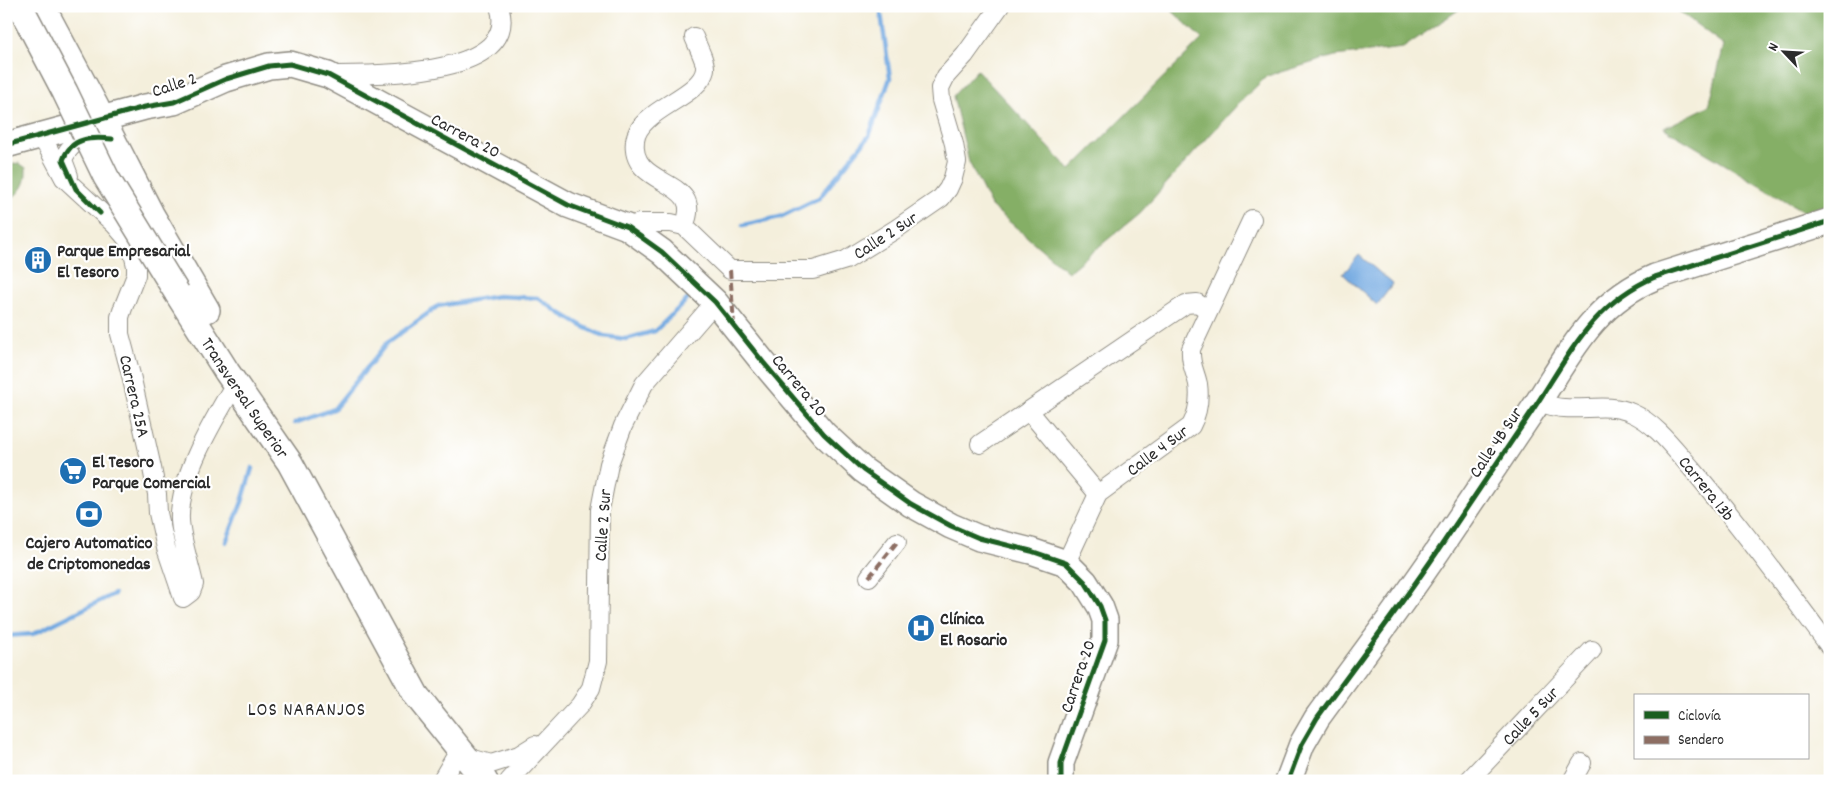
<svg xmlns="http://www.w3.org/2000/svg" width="1836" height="787" font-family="Dekko,sans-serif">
  <rect width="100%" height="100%" fill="#fff"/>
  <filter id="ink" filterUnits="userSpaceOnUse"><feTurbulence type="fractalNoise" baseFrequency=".02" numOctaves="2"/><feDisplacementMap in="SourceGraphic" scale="10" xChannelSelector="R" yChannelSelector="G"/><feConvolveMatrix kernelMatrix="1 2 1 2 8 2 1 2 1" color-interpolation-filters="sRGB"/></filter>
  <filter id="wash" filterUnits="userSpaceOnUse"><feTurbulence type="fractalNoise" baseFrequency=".0096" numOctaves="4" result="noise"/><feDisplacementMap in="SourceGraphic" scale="20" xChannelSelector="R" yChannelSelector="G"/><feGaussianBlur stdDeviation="1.12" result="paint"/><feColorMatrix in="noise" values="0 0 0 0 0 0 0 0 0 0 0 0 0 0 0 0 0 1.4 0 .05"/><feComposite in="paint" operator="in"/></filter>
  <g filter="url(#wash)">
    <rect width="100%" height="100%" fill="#f4efdc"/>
    <!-- forest -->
    <path fill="#85af66" stroke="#586d48" d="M 1167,6 L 1464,6 L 1403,48 L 1335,56 L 1267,76 L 1238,104 L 1140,213 L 1068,272 L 991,206 L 969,162 L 953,96 L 977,70 L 1070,170 L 1202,39 Z
      M 1672,6 L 1830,6 L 1830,223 L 1824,222 L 1803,211 L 1664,128 L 1709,106 L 1724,45 Z
      M 19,163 L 26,168 C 27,186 19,193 6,203 L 6,165 Z"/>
    <!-- water -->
    <path fill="#72a9e1" stroke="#4e6a86" d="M 1359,255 L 1393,284 L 1377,305 L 1343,274 Z"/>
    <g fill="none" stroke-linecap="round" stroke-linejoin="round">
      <!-- stream -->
      <path stroke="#72a9e1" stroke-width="4.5" d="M 743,225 L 780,217 L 819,198 L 869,136 L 890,78 L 880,6
        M 295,423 L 334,409 L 387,343 L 438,306 L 498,296 L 538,298 L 560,313 L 582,326 L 604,336 L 626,339 L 655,331 L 689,298
        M 226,542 L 242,502 L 252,468
        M 6,636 L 33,634 L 114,594"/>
    </g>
  </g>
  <g filter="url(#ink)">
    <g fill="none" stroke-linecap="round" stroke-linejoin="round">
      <!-- street casing -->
      <g stroke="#908d84" stroke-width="20">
        <g id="street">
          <path d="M 330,75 C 371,75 523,78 499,6"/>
          <path d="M 40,136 L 48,148 L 64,178 L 115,225 L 127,239 L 133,253 L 136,266 L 136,275 L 123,308 L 120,317 L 120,334 L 131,375 L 152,468 L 157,494 L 158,513 L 166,548 L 183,598 L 191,592 L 194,584 C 190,565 181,539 180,520 C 178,479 214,419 235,384"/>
          <path d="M 69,176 L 63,160 C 69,144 81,138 97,137"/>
          <path d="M 684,226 C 707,177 629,189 635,141 C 638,109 702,97 705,69 C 706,62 697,45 694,37"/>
          <path d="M 627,227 L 639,223 L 671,223 L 684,226 L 730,270 L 813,270 L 846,260 L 896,229 L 941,198 L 948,189 L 953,178 L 957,162 L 954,144 L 941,100 L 940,88 L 946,76 L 965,55 L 1000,6"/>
          <path d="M 1539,402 C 1547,405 1555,408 1564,408 C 1587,410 1610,403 1632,413 C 1657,424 1675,450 1693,470 C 1741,526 1785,587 1830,647"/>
          <path d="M 1029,411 L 1098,494"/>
          <path d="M 980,444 L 1186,304 L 1197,303 L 1208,310"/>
          <path d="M 1066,563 L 1098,494 L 1191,426 C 1198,413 1200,399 1198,384 C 1195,370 1190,365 1191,349 L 1252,219"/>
          <path d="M 869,577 L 897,542"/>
          <path d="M 467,757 L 491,764 L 519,755 L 535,745"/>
          <path d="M 441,781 L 460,749"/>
          <path d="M 509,781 L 580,705 L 591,688 L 598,661 L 600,510 L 609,464 L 623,426 L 644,384 L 715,302"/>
          <path id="s1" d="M 1468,781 L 1592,650"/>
          <path d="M 1572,781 L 1582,763"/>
        </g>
      </g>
      <!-- secondary casing -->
      <g stroke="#908d84" stroke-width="28">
        <g id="secondary">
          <path d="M 42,6 L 95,105 L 151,214 L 207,310"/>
          <path d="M 6,145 L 145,107 L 174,102 L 226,79 L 269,66 L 290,64 L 328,75 L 568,205 L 627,227 L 662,252 L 715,302 L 763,362 L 824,434 L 863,470 L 911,504 L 951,526 L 979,538 L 1031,551 L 1066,563 L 1085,582 L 1100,606 L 1105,620 L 1105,640 L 1061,763 L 1061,781"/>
          <path id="s2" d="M 177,293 L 227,372 L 290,463 L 416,695 L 485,781"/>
          <path d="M 1288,781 L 1302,744 L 1317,718 C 1357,663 1399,608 1437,552 C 1468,506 1499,460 1530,414 C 1567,360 1590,304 1655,277 L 1830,221"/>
        </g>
      </g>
      <!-- street -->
      <use href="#street" stroke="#fff" stroke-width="18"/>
      <!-- secondary -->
      <use href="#secondary" stroke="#fff" stroke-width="25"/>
      <!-- secondary-bridge casing -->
      <g stroke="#908d84" stroke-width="28" stroke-linecap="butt">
        <path id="secondary-bridge" d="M 20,6 L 65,92 L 106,177 L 177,293"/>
      </g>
      <!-- secondary-bridge -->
      <use href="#secondary-bridge" stroke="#fff" stroke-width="25"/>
      <!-- quiet -->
      <path stroke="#8d6e63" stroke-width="4" stroke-dasharray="8 4" stroke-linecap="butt" d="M 730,270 L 734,324
        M 869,577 L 897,542"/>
      <!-- cycleway casing -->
      <g stroke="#fff" stroke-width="8">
        <path id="cycleway" d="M 6,145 L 145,107 L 174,102 L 226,79 L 269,66 L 290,64 L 328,75 L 568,205 L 627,227 L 662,252 L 715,302 L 763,362 L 824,434 L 863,470 L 911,504 L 951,526 L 979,538 L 1031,551 L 1066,563 L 1085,582 L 1100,606 L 1105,620 L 1105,640 L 1061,763 L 1061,781
          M 100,213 L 76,189 L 63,160 C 71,137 91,137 112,139
          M 1288,781 L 1302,744 L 1317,718 C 1357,663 1399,608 1437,552 C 1468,506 1499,460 1530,414 C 1567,360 1590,304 1655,277 L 1830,221"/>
      </g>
      <!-- cycleway -->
      <use href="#cycleway" stroke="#1b5e20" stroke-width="5"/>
    </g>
  </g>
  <!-- icons -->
  <defs>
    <g id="building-disc" transform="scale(1.4375)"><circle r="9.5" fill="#1f6fb2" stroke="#fff"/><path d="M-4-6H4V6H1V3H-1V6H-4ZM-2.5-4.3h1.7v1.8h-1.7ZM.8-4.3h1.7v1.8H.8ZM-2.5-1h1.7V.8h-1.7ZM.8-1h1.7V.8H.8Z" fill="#fff"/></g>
    <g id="supermarket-disc" transform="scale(1.4375)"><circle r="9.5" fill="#1f6fb2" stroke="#fff"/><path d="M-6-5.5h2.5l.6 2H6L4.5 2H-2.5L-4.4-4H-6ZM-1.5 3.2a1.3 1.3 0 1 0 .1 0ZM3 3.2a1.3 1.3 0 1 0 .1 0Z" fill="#fff"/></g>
    <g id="bank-disc" transform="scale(1.4375)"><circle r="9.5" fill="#1f6fb2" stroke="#fff"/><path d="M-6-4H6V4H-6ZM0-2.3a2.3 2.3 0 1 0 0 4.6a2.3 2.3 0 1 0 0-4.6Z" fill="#fff"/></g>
    <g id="hospital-disc" transform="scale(1.4375)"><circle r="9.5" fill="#1f6fb2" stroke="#fff"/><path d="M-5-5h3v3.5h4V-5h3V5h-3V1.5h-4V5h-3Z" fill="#fff"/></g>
  </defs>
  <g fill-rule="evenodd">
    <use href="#building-disc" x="38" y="260"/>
    <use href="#supermarket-disc" x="73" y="471"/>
    <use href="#bank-disc" x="89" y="514"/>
    <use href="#hospital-disc" x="921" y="628"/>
  </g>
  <g text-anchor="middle" stroke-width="4.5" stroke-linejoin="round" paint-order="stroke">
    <!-- street labels -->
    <g font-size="18" fill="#2b2b2b" stroke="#fff">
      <text transform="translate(174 84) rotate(-18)" y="6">Calle 2</text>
      <text transform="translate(466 135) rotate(28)" y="6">Carrera 20</text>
      <text transform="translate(885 235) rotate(-33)" y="6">Calle 2 Sur</text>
      <text transform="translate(800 385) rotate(50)" y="6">Carrera 20</text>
      <text transform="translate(135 396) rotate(77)" y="6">Carrera 25A</text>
      <text dy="6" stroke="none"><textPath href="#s2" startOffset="125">Transversal Superior</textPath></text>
      <text transform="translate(1495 442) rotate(-56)" y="6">Calle 4B Sur</text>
      <text transform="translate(1157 450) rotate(-37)" y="6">Calle 4 Sur</text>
      <text transform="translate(1707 488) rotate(51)" y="6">Carrera 13b</text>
      <text transform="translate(602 525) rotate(-86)" y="6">Calle 2 Sur</text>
      <text transform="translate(1077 676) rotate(-71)" y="6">Carrera 20</text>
      <text dy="6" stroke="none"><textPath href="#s1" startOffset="90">Calle 5 Sur</textPath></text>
    </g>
    <!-- poi labels -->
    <g font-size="18" font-weight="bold" fill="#2b2b2b" stroke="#fff" text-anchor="start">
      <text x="57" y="256">Parque Empresarial<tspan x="57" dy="21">El Tesoro</tspan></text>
      <text x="92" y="467">El Tesoro<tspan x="92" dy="21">Parque Comercial</tspan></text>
      <text x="89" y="548" text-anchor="middle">Cajero Automatico<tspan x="89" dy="21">de Criptomonedas</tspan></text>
      <text x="940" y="624">Clínica<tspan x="940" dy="21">El Rosario</tspan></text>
    </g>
    <!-- neighbourhood labels -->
    <g font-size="19" letter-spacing="1" fill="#2b2b2b" stroke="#fff">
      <text x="307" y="715">LOS NARANJOS</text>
    </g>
  </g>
  <!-- margin -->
  <rect width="1836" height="787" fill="none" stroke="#fff" stroke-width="25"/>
  <!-- legend -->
  <rect x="1634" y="694" width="175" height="65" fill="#ffffff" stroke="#aaaaaa"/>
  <rect x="1644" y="711" width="25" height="8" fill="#1b5e20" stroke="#aaaaaa"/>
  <text x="1678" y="720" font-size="15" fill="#2b2b2b">Ciclovía</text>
  <rect x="1644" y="736" width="25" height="8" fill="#8d6e63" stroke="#aaaaaa"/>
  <text x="1678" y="744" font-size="15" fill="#2b2b2b">Sendero</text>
  <!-- north arrow -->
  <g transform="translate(1784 52) rotate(295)" stroke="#ffffff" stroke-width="4" paint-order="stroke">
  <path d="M0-4L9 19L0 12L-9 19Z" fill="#2b2b2b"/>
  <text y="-8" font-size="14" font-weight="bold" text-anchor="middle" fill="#2b2b2b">N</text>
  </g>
</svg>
